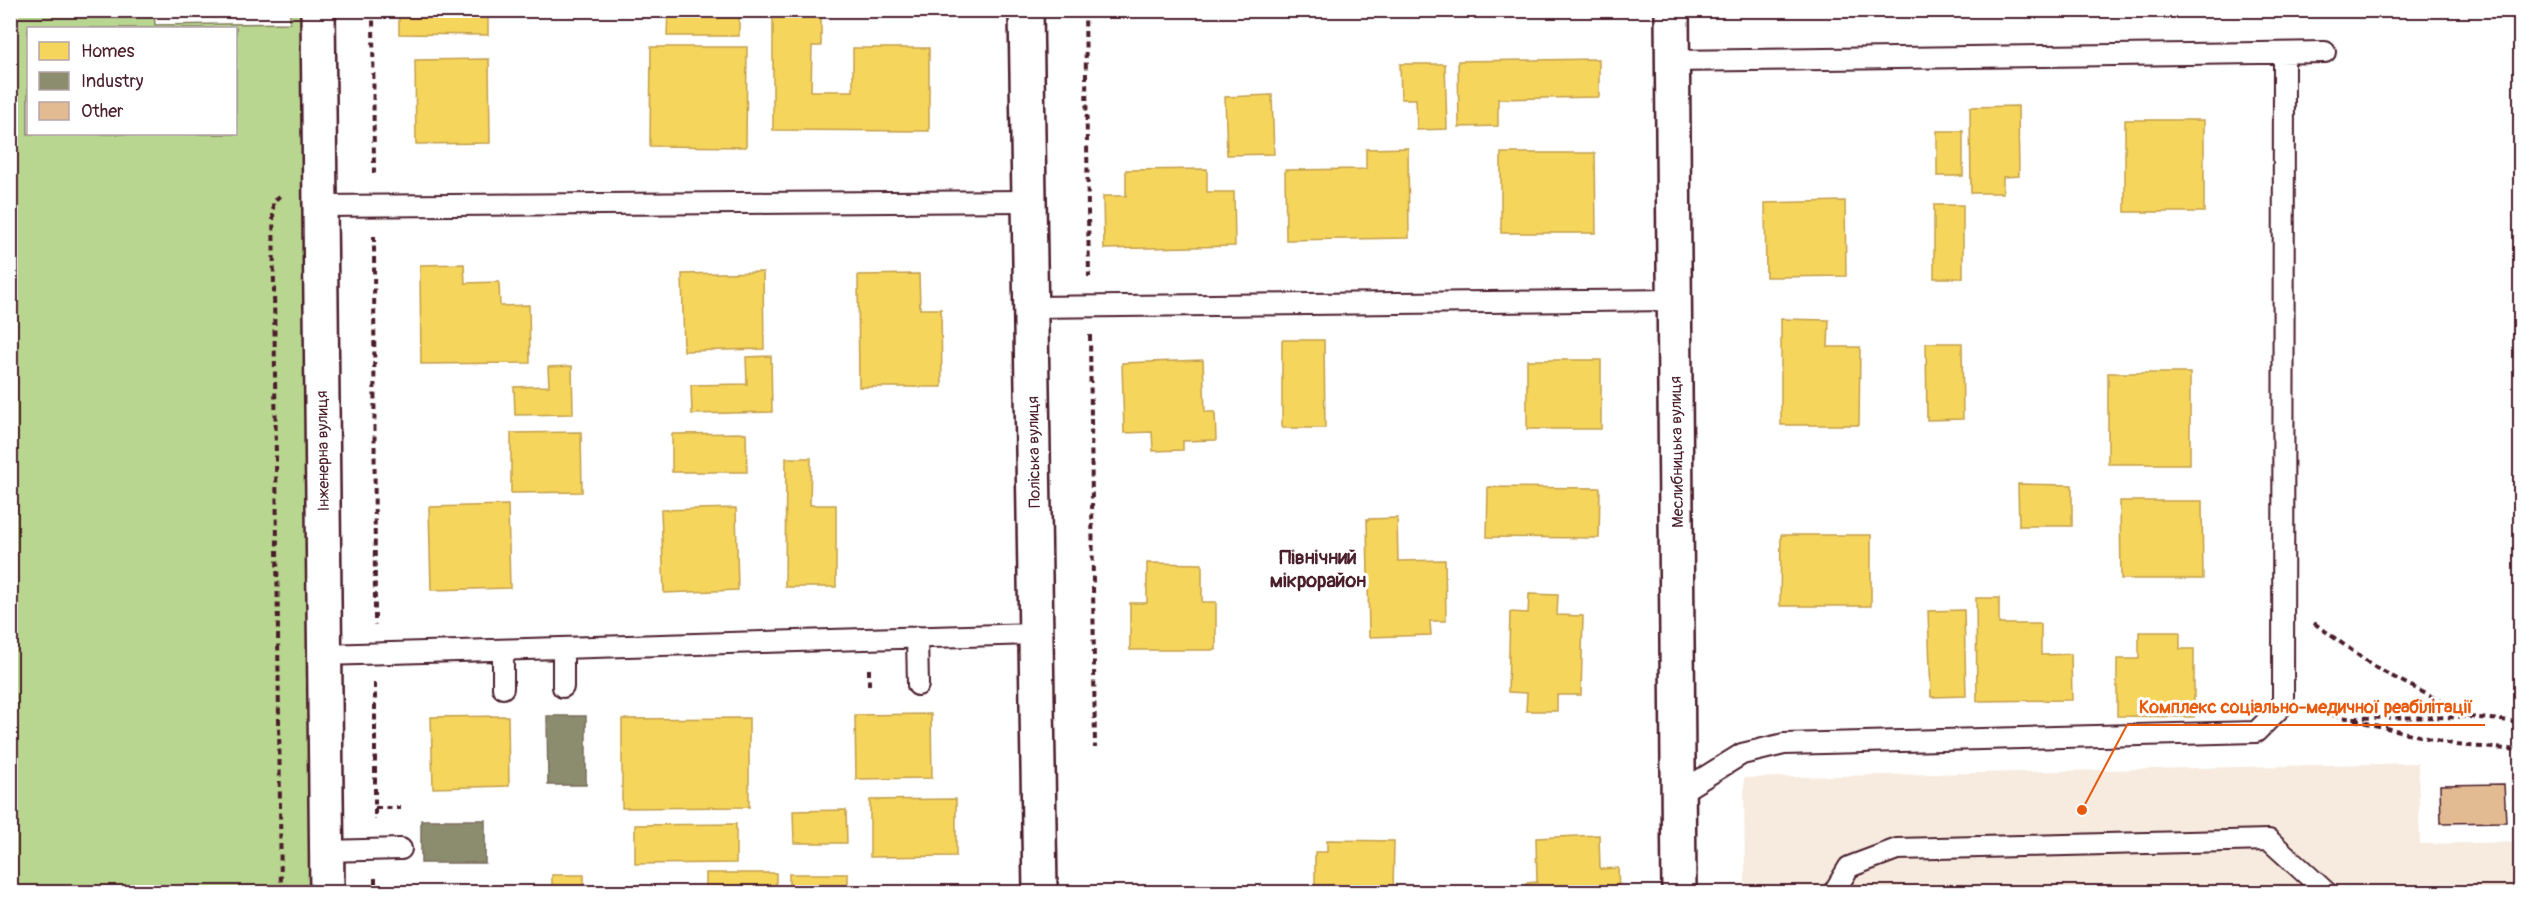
<svg xmlns="http://www.w3.org/2000/svg" width="2531" height="903" font-family="Pangolin,sans-serif">
  <rect width="100%" height="100%" fill="#fff"/>
  <filter id="ink" filterUnits="userSpaceOnUse"><feTurbulence type="fractalNoise" baseFrequency=".0167" numOctaves="2"/><feDisplacementMap in="SourceGraphic" scale="12" xChannelSelector="R" yChannelSelector="G"/><feConvolveMatrix kernelMatrix="1 2 1 2 8 2 1 2 1" color-interpolation-filters="sRGB"/></filter>
  <g filter="url(#ink)">
    <!-- built -->
    <path fill="#f7ebdf" d="M 2418,763 L 2420,844 L 2520,842 L 2520,892 L 1745,892 L 1744,778 Z"/>
    <!-- green -->
    <path fill="#b8d68f" stroke="#817a5d" stroke-width="1.5" fill-rule="evenodd" d="M 10,11 L 154,11 L 155,25 L 290,23 L 290,11 L 318,11 L 327,892 L 11,892 ZM 28,28 L 236,28 L 236,134 L 28,134 Z"/>
    <!-- homes -->
    <path fill="#f6d55c" stroke="#c29e4d" stroke-width="1.5" d="M 399,10 L 488,10 L 488,35 L 399,34 Z
      M 668,10 L 739,10 L 739,36 L 667,36 Z
      M 773,10 L 821,10 L 821,46 L 812,46 L 811,91 L 853,91 L 853,48 L 929,48 L 929,131 L 773,130 Z
      M 651,47 L 747,47 L 746,147 L 650,146 Z
      M 489,59 L 490,143 L 416,144 L 415,60 Z
      M 1599,59 L 1599,97 L 1498,99 L 1498,126 L 1459,127 L 1458,61 Z
      M 1400,64 L 1445,64 L 1447,129 L 1417,130 L 1416,99 L 1401,99 Z
      M 1272,95 L 1274,154 L 1227,155 L 1225,97 Z
      M 2018,106 L 2019,176 L 2003,177 L 2003,193 L 1971,193 L 1970,107 Z
      M 2125,120 L 2204,120 L 2204,212 L 2125,212 Z
      M 1937,131 L 1963,131 L 1963,176 L 1937,176 Z
      M 1408,148 L 1409,238 L 1286,240 L 1285,170 L 1366,169 L 1366,149 Z
      M 1501,153 L 1595,153 L 1596,233 L 1501,233 Z
      M 1207,169 L 1207,192 L 1234,192 L 1235,246 L 1104,249 L 1103,196 L 1126,196 L 1126,170 Z
      M 1845,201 L 1846,276 L 1766,277 L 1765,203 Z
      M 1934,205 L 1963,205 L 1963,278 L 1934,278 Z
      M 464,264 L 465,283 L 499,282 L 500,306 L 529,305 L 530,363 L 421,364 L 420,265 Z
      M 763,272 L 764,349 L 684,351 L 682,274 Z
      M 919,274 L 920,309 L 941,309 L 942,387 L 859,387 L 858,275 Z
      M 1781,319 L 1829,320 L 1828,347 L 1860,347 L 1859,425 L 1781,425 Z
      M 1282,340 L 1324,340 L 1325,428 L 1282,428 Z
      M 1926,343 L 1962,343 L 1963,419 L 1927,420 Z
      M 771,356 L 772,412 L 692,414 L 691,385 L 747,384 L 746,357 Z
      M 1203,360 L 1205,412 L 1215,412 L 1216,440 L 1183,441 L 1183,450 L 1153,451 L 1152,432 L 1124,433 L 1122,363 Z
      M 1527,360 L 1601,360 L 1601,429 L 1527,429 Z
      M 572,366 L 573,414 L 515,415 L 514,387 L 549,386 L 548,367 Z
      M 2108,373 L 2190,373 L 2190,464 L 2108,464 Z
      M 581,432 L 582,492 L 511,493 L 511,433 Z
      M 746,433 L 747,472 L 672,472 L 672,434 Z
      M 786,458 L 811,458 L 810,505 L 836,505 L 836,587 L 785,587 Z
      M 2018,484 L 2072,485 L 2072,526 L 2019,526 Z
      M 1488,487 L 1600,488 L 1599,538 L 1487,537 Z
      M 2120,501 L 2202,501 L 2203,579 L 2121,579 Z
      M 508,505 L 510,588 L 431,590 L 429,507 Z
      M 736,508 L 738,590 L 664,593 L 661,510 Z
      M 1397,518 L 1398,561 L 1445,560 L 1446,621 L 1430,621 L 1431,635 L 1369,637 L 1367,519 Z
      M 1781,535 L 1871,535 L 1871,606 L 1780,606 Z
      M 1147,563 L 1202,564 L 1202,602 L 1216,602 L 1216,650 L 1130,650 L 1130,603 L 1147,603 Z
      M 1529,594 L 1558,595 L 1557,615 L 1583,616 L 1581,695 L 1557,695 L 1557,711 L 1526,711 L 1527,693 L 1508,692 L 1510,612 L 1528,613 Z
      M 1976,598 L 1999,598 L 1999,624 L 2041,624 L 2041,655 L 2071,654 L 2072,700 L 1977,701 Z
      M 1964,610 L 1966,696 L 1931,697 L 1928,611 Z
      M 2139,632 L 2180,632 L 2180,649 L 2194,649 L 2194,717 L 2117,716 L 2117,659 L 2139,659 Z
      M 931,714 L 932,778 L 856,779 L 855,715 Z
      M 508,716 L 509,786 L 433,788 L 431,717 Z
      M 749,718 L 749,807 L 622,808 L 622,719 Z
      M 956,799 L 956,856 L 870,857 L 870,800 Z
      M 846,810 L 847,843 L 794,843 L 793,811 Z
      M 736,824 L 736,863 L 635,864 L 635,825 Z
      M 1599,835 L 1600,869 L 1618,868 L 1619,892 L 1526,892 L 1526,883 L 1537,882 L 1536,838 Z
      M 1327,840 L 1394,841 L 1393,892 L 1315,892 L 1315,852 L 1327,852 Z
      M 706,873 L 776,873 L 776,892 L 706,892 Z
      M 789,874 L 848,874 L 848,892 L 789,892 Z
      M 552,875 L 584,875 L 584,892 L 552,892 Z"/>
    <!-- industry -->
    <path fill="#8c8c6e" stroke="#786b5a" stroke-width="1.5" d="M 547,716 L 586,716 L 586,785 L 548,785 Z
      M 421,820 L 485,820 L 485,863 L 421,863 Z"/>
    <!-- building -->
    <path fill="#e3bb93" stroke="#4a1f2b" stroke-width="1.5" d="M 2504,784 L 2506,822 L 2441,823 L 2440,785 Z"/>
    <g fill="none" stroke-linecap="round" stroke-linejoin="round">
      <!-- service casing -->
      <g stroke="#4a1f2b" stroke-width="24">
        <path id="service" d="M 1672,61 L 2325,52
          M 320,206 L 1029,201
          M 1031,307 L 1674,300
          M 917,637 L 918,685
          M 563,648 L 563,687
          M 503,650 L 503,688
          M 324,655 L 1035,634
          M 1679,793 L 1742,754 L 1784,744 L 2256,732 L 2283,705 L 2284,53
          M 326,851 L 401,849
          M 1834,892 L 1849,867 L 1897,849 L 2269,840 L 2326,892"/>
      </g>
      <!-- minor casing -->
      <g stroke="#4a1f2b" stroke-width="38">
        <path id="minor" d="M 318,10 L 327,892
          M 1026,10 L 1040,892
          M 1672,10 L 1679,892"/>
      </g>
      <!-- path -->
      <path stroke="#4a1f2b" stroke-width="4" stroke-dasharray="6 4.5" stroke-linecap="butt" d="M 373,10 L 374,178
        M 1085,10 L 1089,277
        M 374,236 L 375,625
        M 1090,335 L 1095,748
        M 2314,623 L 2376,668 L 2469,716
        M 869,669 L 869,685
        M 375,683 L 375,820
        M 2312,711 L 2347,718 L 2470,717 L 2520,722
        M 2354,720 L 2456,745 L 2520,750
        M 375,808 L 401,808
        M 375,878 L 375,892
        M 281,892 L 273,202 L 283,193"/>
      <!-- service -->
      <use href="#service" stroke="#fff" stroke-width="20"/>
      <!-- minor -->
      <use href="#minor" stroke="#fff" stroke-width="33"/>
    </g>
  </g>
  <g text-anchor="middle" stroke-width="6" stroke-linejoin="round" paint-order="stroke">
    <!-- street labels -->
    <g font-size="16" fill="#4a1f2b" stroke="#fff">
      <text transform="translate(322 451) rotate(-91)" y="6">Інженерна вулиця</text>
      <text transform="translate(1033 452) rotate(-91)" y="6">Поліська вулиця</text>
      <text transform="translate(1676 452) rotate(-91)" y="6">Меслибницька вулиця</text>
    </g>
    <!-- quarter labels -->
    <g font-size="20" font-weight="bold" fill="#4a1f2b" stroke="#fff">
      <text x="1318" y="564">Північний<tspan x="1318" dy="23">мікрорайон</tspan></text>
    </g>
  </g>
  <!-- callouts -->
  <path fill="none" stroke="#e8590c" stroke-width="2" d="M2082 810L2127 725H2485"/>
  <circle fill="#e8590c" stroke="#fff" stroke-width="2" cx="2082" cy="810" r="6"/>
  <g font-size="18" text-anchor="middle" font-weight="bold" fill="#e8590c" stroke="#fff" stroke-width="6" stroke-linejoin="round" paint-order="stroke">
    <text x="2306" y="713">Комплекс соціально-медичної реабілітації</text>
  </g>
  <!-- margin -->
  <rect width="2531" height="903" fill="none" stroke="#fff" stroke-width="36"/>
  <rect x="18" y="18" width="2495" height="867" fill="none" stroke="#4a1f2b" stroke-width="2" filter="url(#ink)"/>
  <!-- legend -->
  <rect x="27" y="27" width="210" height="108" fill="#ffffff" stroke="#b7a5aa" stroke-width="1.5"/>
  <rect x="39" y="42" width="30" height="18" fill="#f6d55c" stroke="#b7a5aa" stroke-width="1.5"/>
  <text x="81" y="57" font-size="18" fill="#4a1f2b">Homes</text>
  <rect x="39" y="72" width="30" height="18" fill="#8c8c6e" stroke="#b7a5aa" stroke-width="1.5"/>
  <text x="81" y="87" font-size="18" fill="#4a1f2b">Industry</text>
  <rect x="39" y="102" width="30" height="18" fill="#e3bb93" stroke="#b7a5aa" stroke-width="1.5"/>
  <text x="81" y="117" font-size="18" fill="#4a1f2b">Other</text>
</svg>
